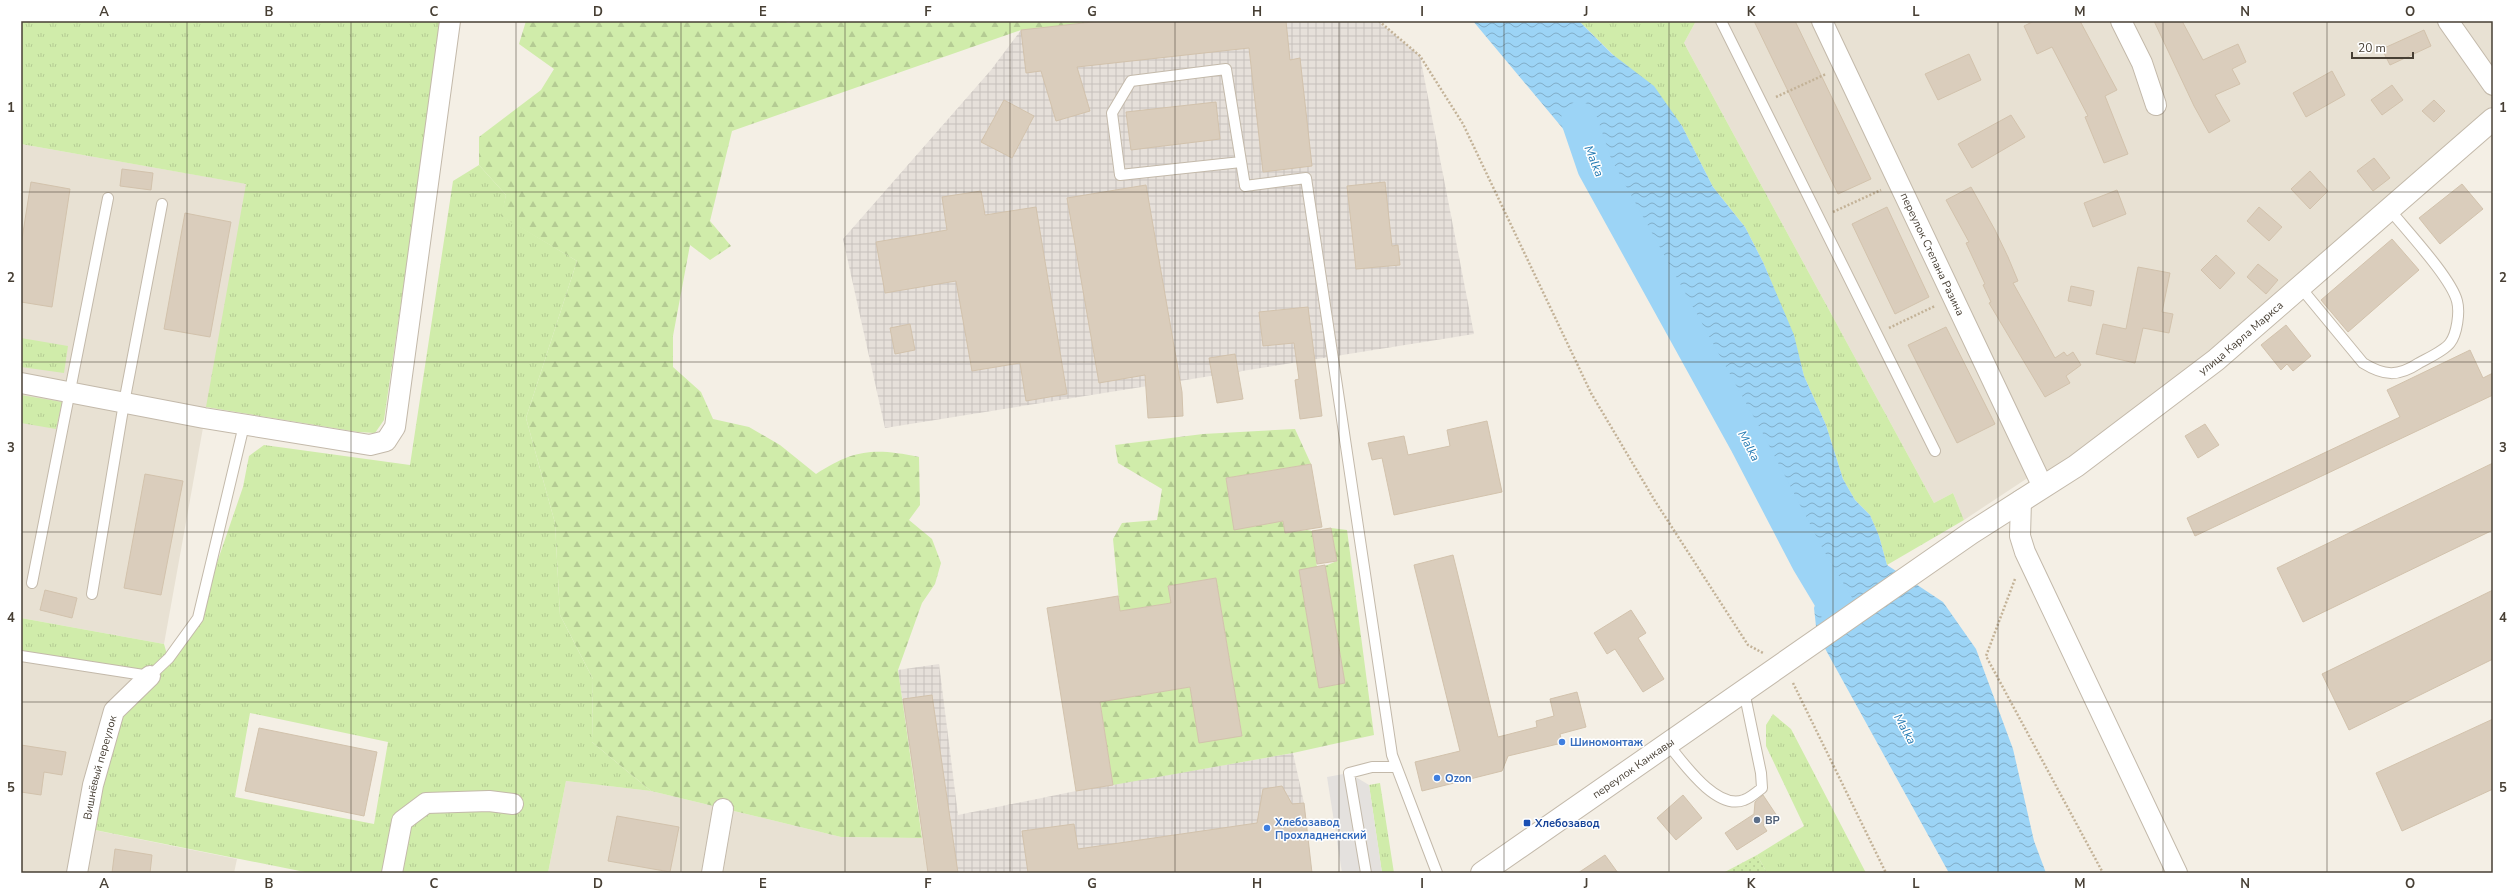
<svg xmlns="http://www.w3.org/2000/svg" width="2514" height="894" font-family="'Nunito Sans',sans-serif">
  <defs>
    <pattern id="industrial-grid" width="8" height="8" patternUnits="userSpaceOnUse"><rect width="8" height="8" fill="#e6e0da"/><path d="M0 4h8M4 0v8" fill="none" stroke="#c7c1bc"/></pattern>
    <pattern id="grass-tufts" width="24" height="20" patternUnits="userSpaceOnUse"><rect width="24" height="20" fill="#d0ecaa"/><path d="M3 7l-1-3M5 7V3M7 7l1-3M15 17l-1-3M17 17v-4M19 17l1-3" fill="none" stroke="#b4cb93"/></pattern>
    <pattern id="forest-firs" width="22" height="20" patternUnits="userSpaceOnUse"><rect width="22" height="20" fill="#d0ecaa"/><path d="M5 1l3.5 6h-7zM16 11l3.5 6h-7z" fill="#b4cb93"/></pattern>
    <pattern id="garden-dots" width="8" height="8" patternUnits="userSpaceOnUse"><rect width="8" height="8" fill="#d0ecaa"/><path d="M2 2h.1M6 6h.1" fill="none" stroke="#b4cb93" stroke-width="1.8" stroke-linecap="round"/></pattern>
    <pattern id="water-waves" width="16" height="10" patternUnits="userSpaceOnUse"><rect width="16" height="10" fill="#9cd4f6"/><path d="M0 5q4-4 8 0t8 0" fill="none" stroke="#81adc8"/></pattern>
  </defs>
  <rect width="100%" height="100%" fill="#f4efe5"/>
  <!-- residential -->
  <path fill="#e8e1d3" d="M 1696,21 L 2493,21 L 2493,119 L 2336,258 L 2043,487 L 2035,473 L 1964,520 L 1953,493 L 1934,503 L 1684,43 Z
    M 21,144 L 247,184 L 164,644 L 21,618 Z
    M 21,656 L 150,676 L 89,829 L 237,859 L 234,873 L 21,873 Z
    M 566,781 L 651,791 L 841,837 L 922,838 L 928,873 L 548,873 Z"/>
  <!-- industrial -->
  <path fill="url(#industrial-grid)" d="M 1101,21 L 1378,21 L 1420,56 L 1474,334 L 885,428 L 843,239 L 991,70 L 1021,30 Z
    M 939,664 L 958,815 L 1076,791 L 1293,753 L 1304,803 L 1312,873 L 928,873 L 898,670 Z"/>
  <!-- grass -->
  <path fill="url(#grass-tufts)" fill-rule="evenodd" d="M 21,21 L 442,21 L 384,420 L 375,433 L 358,432 L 206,407 L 246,184 L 21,144 Z
    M 1579,21 L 1696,21 L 1684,43 L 1934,503 L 1953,493 L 1964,520 L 1887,565 L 1879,536 L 1870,515 L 1855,500 L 1843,479 L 1826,425 L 1804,376 L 1794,337 L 1763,262 L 1745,227 L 1713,187 L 1682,126 L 1671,112 Z
    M 479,165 L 506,195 L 502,216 L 577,261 L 526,418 L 555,523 L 560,615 L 593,679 L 592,742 L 651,791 L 566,781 L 548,873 L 310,873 L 85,828 L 114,711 L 149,676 L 21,656 L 21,618 L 164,644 L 168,658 L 198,618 L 243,487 L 249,456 L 264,445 L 410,465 L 453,181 ZM 250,713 L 388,742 L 374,824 L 235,797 Z
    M 21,338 L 68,346 L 64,373 L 21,367 Z
    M 21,395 L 62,402 L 56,429 L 21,423 Z
    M 1773,714 L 1791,729 L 1866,873 L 1767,873 L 1757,855 L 1804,826 L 1766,746 L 1766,725 Z
    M 1380,783 L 1394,873 L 1382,873 L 1369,785 Z"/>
  <!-- forest -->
  <path fill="url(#forest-firs)" d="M 526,21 L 783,21 L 788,23 L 806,21 L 1101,21 L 1021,30 L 732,131 L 710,221 L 731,246 L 710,260 L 690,245 L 673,336 L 673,367 L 701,392 L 713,419 L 749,427 L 780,445 L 816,474 C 855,449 874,448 919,457 L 920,505 L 909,520 L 932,539 L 941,563 L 935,584 L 922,603 L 898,670 L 922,838 L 841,837 L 651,791 L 592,742 L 593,679 L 560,615 L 555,523 L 526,418 L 577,261 L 501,216 L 506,195 L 479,165 L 479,137 L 541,90 L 554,69 L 519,44 Z
    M 1295,429 L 1311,464 L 1226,478 L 1234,529 L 1283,521 L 1285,533 L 1307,530 L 1312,531 L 1317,567 L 1299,570 L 1319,688 L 1345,683 L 1325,566 L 1337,561 L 1331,528 L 1347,530 L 1374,735 L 1293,753 L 1113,785 L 1100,702 L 1190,687 L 1199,742 L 1242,735 L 1216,578 L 1168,586 L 1171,603 L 1120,611 L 1113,539 L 1122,523 L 1157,520 L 1162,489 L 1118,463 L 1115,445 L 1203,434 Z"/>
  <!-- garden -->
  <path fill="url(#garden-dots)" d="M 1757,855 L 1767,873 L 1723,873 Z"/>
  <!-- parking -->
  <path fill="#e4e1de" d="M 1349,773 L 1369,785 L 1382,873 L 1342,873 L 1327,777 Z"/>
  <!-- water -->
  <path fill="url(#water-waves)" d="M 1473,21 L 1579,21 L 1612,54 L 1654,86 L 1682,126 L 1713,187 L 1745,227 L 1763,262 L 1794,335 L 1804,376 L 1826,425 L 1843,479 L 1855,500 L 1870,515 L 1879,536 L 1887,565 L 1943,602 L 1976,649 L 2013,749 L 2034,841 L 2046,873 L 1949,873 L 1822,643 L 1816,626 L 1814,608 L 1819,593 L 1819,575 L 1809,561 L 1747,442 L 1595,167 Z"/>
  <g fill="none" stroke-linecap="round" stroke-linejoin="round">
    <!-- river -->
    <path stroke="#9cd4f6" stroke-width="36" d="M 1579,120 L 1595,167 L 1747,442 L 1809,561 L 1842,616"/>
  </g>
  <!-- building -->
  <path fill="#dacdbc" stroke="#d2c2ac" d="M 1101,21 L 1286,21 L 1290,60 L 1300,58 L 1312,166 L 1263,172 L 1249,48 L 1077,67 L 1090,111 L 1056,121 L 1041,71 L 1026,73 L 1021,30 Z
    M 1754,21 L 1795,21 L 1871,179 L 1838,194 Z
    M 2034,21 L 2080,21 L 2117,90 L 2105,96 L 2128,154 L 2104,163 L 2085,117 L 2088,116 L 2052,47 L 2037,54 L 2024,26 Z
    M 2154,21 L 2182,21 L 2203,60 L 2238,44 L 2246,62 L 2232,69 L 2240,84 L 2215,95 L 2230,121 L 2209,133 L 2194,106 Z
    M 2424,30 L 2431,46 L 2390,65 L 2382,49 Z
    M 1969,54 L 1981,80 L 1938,100 L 1925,74 Z
    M 2332,71 L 2345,95 L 2306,117 L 2293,93 Z
    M 2392,85 L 2403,100 L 2382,115 L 2371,100 Z
    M 1004,100 L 1034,116 L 1012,158 L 981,142 Z
    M 2434,100 L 2445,111 L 2434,122 L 2422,111 Z
    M 1216,102 L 1220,139 L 1131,150 L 1126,112 Z
    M 2011,115 L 2025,137 L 1972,168 L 1958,144 Z
    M 2374,158 L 2390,178 L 2373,191 L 2357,171 Z
    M 122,169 L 153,173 L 151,190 L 120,186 Z
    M 2310,171 L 2328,191 L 2310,209 L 2291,189 Z
    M 31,182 L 70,189 L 52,307 L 21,302 L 21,245 Z
    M 1385,182 L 1392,246 L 1398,245 L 1400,265 L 1356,269 L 1347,186 Z
    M 2462,184 L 2483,209 L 2440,244 L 2419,218 Z
    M 1146,185 L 1182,392 L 1183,416 L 1148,418 L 1145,375 L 1099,383 L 1067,198 Z
    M 1971,187 L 1995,230 L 2008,257 L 2018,281 L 2013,283 L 2055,358 L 2064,352 L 2067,356 L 2073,352 L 2081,365 L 2066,376 L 2070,383 L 2045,397 L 1989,303 L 1991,302 L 1983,285 L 1985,284 L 1966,243 L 1969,242 L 1946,200 Z
    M 2117,190 L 2126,214 L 2093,227 L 2084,203 Z
    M 981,191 L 985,215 L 1036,207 L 1067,394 L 1026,401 L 1020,363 L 972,371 L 956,281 L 885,293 L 876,242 L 947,230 L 942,197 Z
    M 1887,207 L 1929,297 L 1895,314 L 1852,224 Z
    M 2259,207 L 2282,227 L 2269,241 L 2247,221 Z
    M 185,213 L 231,222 L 210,337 L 164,329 Z
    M 2392,239 L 2419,270 L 2348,332 L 2321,300 Z
    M 2216,255 L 2235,273 L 2220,289 L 2201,270 Z
    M 2258,264 L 2278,280 L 2266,294 L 2247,277 Z
    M 2138,267 L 2170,273 L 2162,312 L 2173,314 L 2169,333 L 2143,328 L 2135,363 L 2096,354 L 2103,324 L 2126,329 Z
    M 2071,286 L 2094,291 L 2091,306 L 2068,301 Z
    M 1308,307 L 1322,416 L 1300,419 L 1295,380 L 1299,379 L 1294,343 L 1263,346 L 1259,312 Z
    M 910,324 L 915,350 L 895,354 L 890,328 Z
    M 2286,325 L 2311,356 L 2293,371 L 2287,364 L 2281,370 L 2261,345 Z
    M 1946,327 L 1995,424 L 1957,443 L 1908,345 Z
    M 2470,350 L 2483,378 L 2493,373 L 2493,395 L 2195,536 L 2187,518 L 2400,417 L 2387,390 Z
    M 1235,354 L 1243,399 L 1217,403 L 1209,358 Z
    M 1487,421 L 1502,492 L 1394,515 L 1382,458 L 1372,460 L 1368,443 L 1404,436 L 1408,455 L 1450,446 L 1447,430 Z
    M 2205,424 L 2219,445 L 2198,458 L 2185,436 Z
    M 2493,463 L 2493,530 L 2303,622 L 2277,568 Z
    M 1311,464 L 1322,527 L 1285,533 L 1283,521 L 1234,530 L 1226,478 Z
    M 145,474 L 183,481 L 161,595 L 124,588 Z
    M 1331,528 L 1337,561 L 1317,564 L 1312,531 Z
    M 1453,555 L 1498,737 L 1537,727 L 1536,721 L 1554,716 L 1550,699 L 1577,692 L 1586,727 L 1560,734 L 1562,743 L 1508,756 L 1502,771 L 1422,791 L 1415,762 L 1460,751 L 1414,565 Z
    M 1325,565 L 1345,683 L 1319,688 L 1299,570 Z
    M 1216,578 L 1242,736 L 1199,743 L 1190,687 L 1100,702 L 1113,785 L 1076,791 L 1047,608 L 1118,596 L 1120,611 L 1171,603 L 1168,586 Z
    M 45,590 L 77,598 L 72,618 L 40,610 Z
    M 2493,590 L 2493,659 L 2349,730 L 2322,674 Z
    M 1631,610 L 1646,633 L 1638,638 L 1664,679 L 1643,692 L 1615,649 L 1607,654 L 1594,633 Z
    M 932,695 L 958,873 L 928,873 L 903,699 Z
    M 2493,719 L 2493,789 L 2402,831 L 2376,773 Z
    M 259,728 L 377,752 L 364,816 L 245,791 Z
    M 21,745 L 66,752 L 62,775 L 44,772 L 41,795 L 21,792 Z
    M 1282,786 L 1292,804 L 1304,803 L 1312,873 L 1028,873 L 1022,831 L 1074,824 L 1078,849 L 1257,823 L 1263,789 Z
    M 1683,795 L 1702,818 L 1676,840 L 1657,818 Z
    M 1763,795 L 1777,816 L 1763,825 L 1767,831 L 1737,850 L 1725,833 L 1754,814 L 1755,802 Z
    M 617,816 L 679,827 L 670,872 L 608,861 Z
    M 115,849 L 152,855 L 150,873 L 112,873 Z
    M 1605,855 L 1618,873 L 1578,873 Z"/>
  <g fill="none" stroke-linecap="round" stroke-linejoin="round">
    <!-- service casing -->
    <g stroke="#c3b9aa" stroke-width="12">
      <path id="service" d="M 1721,21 L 1935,451
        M 1241,162 L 1120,175 L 1112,113 L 1131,81 L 1226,69 L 1245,186 L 1306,178 L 1392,755 L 1437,873
        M 2301,288 L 2363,363 C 2384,376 2398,377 2419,363 C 2428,358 2444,351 2450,343 C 2457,334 2460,312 2457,301 C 2451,278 2407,231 2390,210
        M 32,583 L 108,198
        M 92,594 L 124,403 L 162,204
        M 21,656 L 150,676 L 169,658 L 198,618 L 244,425
        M 1667,743 C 1682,761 1716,811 1744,800 C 1750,798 1757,792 1762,788 L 1761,773 L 1744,691
        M 1366,873 L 1349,773 L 1372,767 L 1396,767"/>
    </g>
    <!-- minor casing -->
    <g stroke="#c3b9aa" stroke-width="22">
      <g id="minor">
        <path id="s1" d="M 1822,21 L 2043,487"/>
        <path d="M 2121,21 L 2142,63 L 2156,105"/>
        <path d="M 2448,21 L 2493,85"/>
        <path d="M 21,383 L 204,418 L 370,445 L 386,441 L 395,427 L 450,21"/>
        <path d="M 2021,500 L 2020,536 L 2025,552 L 2177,873"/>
        <path id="s2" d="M 77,873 L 93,785 L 114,711 L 150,676"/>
        <path d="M 392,873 L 402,821 L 426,803 L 489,801 L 513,804"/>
        <path d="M 712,873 L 723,809"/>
      </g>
    </g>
    <!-- tertiary casing -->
    <g stroke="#c3b9aa" stroke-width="24">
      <g id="tertiary">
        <path id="s3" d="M 1482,873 L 1971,533 L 2076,466 L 2216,360 L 2493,119"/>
      </g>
    </g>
    <!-- path -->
    <path stroke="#c3b297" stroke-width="2.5" stroke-dasharray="2 2" stroke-linecap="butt" d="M 1379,21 L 1420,56 L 1463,124 L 1591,393 L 1655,501 L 1748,645 L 1763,653
      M 1776,97 L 1826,74
      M 1833,212 L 1881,190
      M 1889,328 L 1935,306
      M 2015,579 L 1986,656 L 2103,873
      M 1793,683 L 1886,873
      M 1308,839 L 1336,836
      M 1338,873 L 1342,872"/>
    <!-- service -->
    <use href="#service" stroke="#fff" stroke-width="10"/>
    <!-- minor -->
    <use href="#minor" stroke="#fff" stroke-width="20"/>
    <!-- tertiary -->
    <use href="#tertiary" stroke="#fff" stroke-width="22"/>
  </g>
  <!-- grid -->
  <path fill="none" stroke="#473f34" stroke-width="1" stroke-opacity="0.55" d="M 187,21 L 187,873M 351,21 L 351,873M 516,21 L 516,873M 681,21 L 681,873M 845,21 L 845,873M 1010,21 L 1010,873M 1175,21 L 1175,873M 1339,21 L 1339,873M 1504,21 L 1504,873M 1669,21 L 1669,873M 1833,21 L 1833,873M 1998,21 L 1998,873M 2163,21 L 2163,873M 2327,21 L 2327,873M 21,192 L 2493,192M 21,362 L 2493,362M 21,532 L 2493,532M 21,702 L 2493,702"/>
  <!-- markers -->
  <g fill="#3f7fe0" stroke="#fff" stroke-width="1.5">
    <circle cx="1562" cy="742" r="4"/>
    <circle cx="1437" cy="778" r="4"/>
    <circle cx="1267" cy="828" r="4"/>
  </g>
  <circle fill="#5c6f8a" stroke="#fff" stroke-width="1.5" cx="1757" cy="820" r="4"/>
  <rect fill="#1a4fb4" stroke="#fff" stroke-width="1.5" x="1523" y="819" width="8" height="8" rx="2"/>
  <g text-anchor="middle" stroke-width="3" stroke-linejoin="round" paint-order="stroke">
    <!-- street labels -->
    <g font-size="11" fill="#473f34" stroke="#fff">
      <text dy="4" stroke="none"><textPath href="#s1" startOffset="258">переулок Степана Разина</textPath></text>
      <text dy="4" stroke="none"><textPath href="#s3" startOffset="929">улица Карла Маркса</textPath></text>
      <text dy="4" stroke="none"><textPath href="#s3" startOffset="184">переулок Канкавы</textPath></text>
      <text dy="4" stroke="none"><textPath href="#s2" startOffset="108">Вишнёвый переулок</textPath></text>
    </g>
    <!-- shop labels -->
    <g font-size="11" font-weight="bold" fill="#366cbe" stroke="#fff" text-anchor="start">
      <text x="1570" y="746">Шиномонтаж</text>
      <text x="1445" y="782">Ozon</text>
      <text x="1275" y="826">Хлебозавод<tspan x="1275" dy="13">Прохладненский</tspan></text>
    </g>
    <!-- service labels -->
    <g font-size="11" font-weight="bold" fill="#4e5e75" stroke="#fff" text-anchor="start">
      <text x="1765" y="824">BP</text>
    </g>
    <!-- transit labels -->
    <g font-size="11" font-weight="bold" fill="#164399" stroke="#fff" text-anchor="start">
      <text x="1535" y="827">Хлебозавод</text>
    </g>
    <!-- water labels -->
    <g font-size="12" font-style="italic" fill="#237ab3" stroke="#fff">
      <text transform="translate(1594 161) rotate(68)" y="4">Malka</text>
      <text transform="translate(1749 446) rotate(62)" y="4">Malka</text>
      <text transform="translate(1905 729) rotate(61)" y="4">Malka</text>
    </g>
  </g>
  <!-- border -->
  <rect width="2514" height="894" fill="none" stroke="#ffffff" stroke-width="44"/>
  <!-- scale -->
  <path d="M2352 52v6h61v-6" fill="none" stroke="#473f34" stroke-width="2"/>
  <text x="2358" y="52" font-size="12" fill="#473f34" stroke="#ffffff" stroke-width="3" paint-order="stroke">20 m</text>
  <rect x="22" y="22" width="2470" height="850" fill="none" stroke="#473f34" stroke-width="1.5"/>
  <g font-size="13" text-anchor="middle" font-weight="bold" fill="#473f34">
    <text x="104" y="16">A</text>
    <text x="269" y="16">B</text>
    <text x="434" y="16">C</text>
    <text x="598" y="16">D</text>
    <text x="763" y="16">E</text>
    <text x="928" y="16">F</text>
    <text x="1092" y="16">G</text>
    <text x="1257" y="16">H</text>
    <text x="1422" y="16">I</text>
    <text x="1586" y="16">J</text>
    <text x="1751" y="16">K</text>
    <text x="1916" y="16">L</text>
    <text x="2080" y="16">M</text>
    <text x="2245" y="16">N</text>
    <text x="2410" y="16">O</text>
    <text x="11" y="112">1</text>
    <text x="2503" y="112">1</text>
    <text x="11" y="282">2</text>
    <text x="2503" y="282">2</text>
    <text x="11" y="452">3</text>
    <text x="2503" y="452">3</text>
    <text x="11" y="622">4</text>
    <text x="2503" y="622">4</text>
    <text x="11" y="792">5</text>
    <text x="2503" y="792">5</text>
    <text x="104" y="888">A</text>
    <text x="269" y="888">B</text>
    <text x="434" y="888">C</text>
    <text x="598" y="888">D</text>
    <text x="763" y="888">E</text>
    <text x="928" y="888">F</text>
    <text x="1092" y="888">G</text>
    <text x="1257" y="888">H</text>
    <text x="1422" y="888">I</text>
    <text x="1586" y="888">J</text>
    <text x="1751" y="888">K</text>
    <text x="1916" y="888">L</text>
    <text x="2080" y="888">M</text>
    <text x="2245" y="888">N</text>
    <text x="2410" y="888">O</text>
  </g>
</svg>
